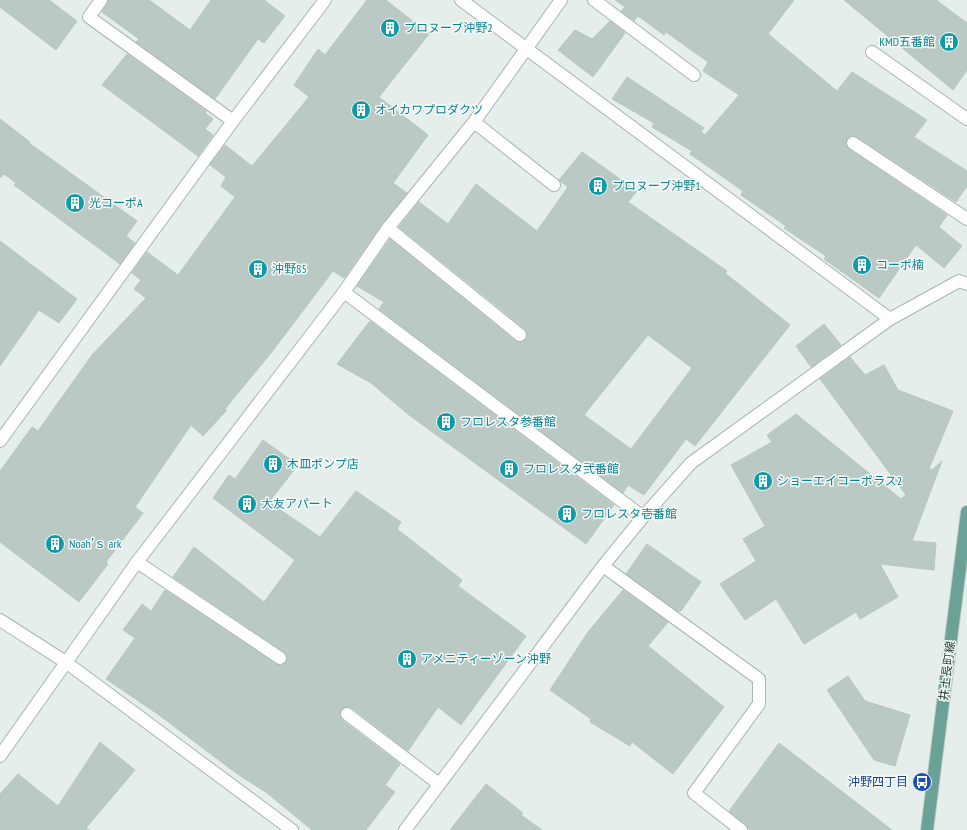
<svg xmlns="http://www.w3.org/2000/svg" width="967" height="830" font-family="'PT Sans Narrow','Noto Sans JP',sans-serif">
  <rect width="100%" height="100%" fill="#e5eeeb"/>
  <!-- building -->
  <path fill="#bac9c4" stroke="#b7c7c2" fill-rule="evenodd" d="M 0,0 L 49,0 L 77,21 L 56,50 L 0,7 Z
    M 108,0 L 149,0 L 190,30 L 211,0 L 264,0 L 285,16 L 264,43 L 258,39 L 215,99 L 136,42 L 139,39 L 102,12 Z
    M 367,0 L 386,0 L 429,34 L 379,97 L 428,135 L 393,183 L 407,193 L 382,224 L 344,278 L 333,271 L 271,353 L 225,409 L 227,410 L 203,436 L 191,425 L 135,507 L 143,513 L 106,562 L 108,564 L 79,602 L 0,542 L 0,471 L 32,427 L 38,431 L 92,355 L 146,298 L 134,289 L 141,280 L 132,273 L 147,252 L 178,275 L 235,197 L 221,186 L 226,177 L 210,165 L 225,145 L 252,166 L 309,97 L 294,85 L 318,49 L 325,55 Z
    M 615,0 L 794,0 L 768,34 L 837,91 L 852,72 L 927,120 L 914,137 L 967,171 L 967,186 L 956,202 L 857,137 L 850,136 L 846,142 L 849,149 L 947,215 L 939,227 L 962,246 L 944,268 L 916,245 L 879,298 L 824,259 L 826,256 L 784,228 L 786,226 L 741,195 L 743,191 L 690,154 L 692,151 L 652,127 L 654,123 L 612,99 L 627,77 L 704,128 L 701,132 L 705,135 L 739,95 L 703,71 L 708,62 L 666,32 L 664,35 L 638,16 L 634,21 L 621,11 L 625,7 Z
    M 844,0 L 936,0 L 967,23 L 967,70 L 953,90 Z
    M 610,21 L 625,33 L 593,77 L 558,50 L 575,30 L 592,39 Z
    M 127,54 L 206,111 L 205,113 L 213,119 L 205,129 L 213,135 L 198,156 L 102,85 Z
    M 0,119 L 30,142 L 29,143 L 137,221 L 126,236 L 135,243 L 120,264 L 14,185 L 16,183 L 4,174 L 0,178 Z
    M 582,152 L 637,191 L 628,202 L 727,271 L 725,273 L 790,325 L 695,446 L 686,439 L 644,495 L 628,485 L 623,493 L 379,309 L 384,302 L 357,286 L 390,239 L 515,341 L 523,342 L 527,336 L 525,329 L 399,227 L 419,202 L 448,224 L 476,184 L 537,231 L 568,187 L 559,180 ZM 648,335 L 692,368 L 631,449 L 584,415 Z
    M 0,241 L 77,299 L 59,323 L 39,310 L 0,366 Z
    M 370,321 L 614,505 L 586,544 L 409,415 L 371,383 L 337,364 Z
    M 824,324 L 841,345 L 811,367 L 796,346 Z
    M 850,357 L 865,375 L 884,365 L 898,390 L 953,411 L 929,469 L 932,470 L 942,461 L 912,541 L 936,543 L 934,570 L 880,564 L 898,597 L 860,619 L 856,612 L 804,644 L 776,599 L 745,620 L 720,584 L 756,561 L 743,539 L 765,526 L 731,465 L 772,442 L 767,435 L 796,414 L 901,499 L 906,495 L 820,379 Z
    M 263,440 L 298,465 L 269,502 L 320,537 L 356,491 L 401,522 L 397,529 L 462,580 L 458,586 L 526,636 L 461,725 L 438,707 L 408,751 L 352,708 L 348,707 L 341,709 L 340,713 L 342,720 L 400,764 L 385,785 L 395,792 L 366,830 L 312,830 L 267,793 L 236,773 L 159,715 L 106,679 L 135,638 L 123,630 L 142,604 L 151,611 L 165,590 L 276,664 L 283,665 L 286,662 L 287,655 L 284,652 L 173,577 L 194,547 L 264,602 L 295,560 L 213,498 L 229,475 L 235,479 Z
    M 647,544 L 701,582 L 681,611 L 677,611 L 626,574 Z
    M 623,590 L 668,622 L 648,646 L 724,707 L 673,774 L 632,742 L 630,746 L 590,722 L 591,719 L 550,690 L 588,632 Z
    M 848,676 L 865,701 L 910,715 L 895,766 L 874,760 L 827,690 Z
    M 100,742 L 135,770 L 86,828 L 89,830 L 0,830 L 0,794 L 18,774 L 58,806 Z
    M 779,743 L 892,830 L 751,830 L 748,828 L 729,811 Z
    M 486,784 L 523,813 L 521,815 L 542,830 L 450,830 Z"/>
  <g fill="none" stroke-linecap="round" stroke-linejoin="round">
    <!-- minor casing -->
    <g stroke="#a7b6b2" stroke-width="14">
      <path id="minor" d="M 101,0 L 89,17 L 233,121
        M 461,0 L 890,319
        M 594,0 L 694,75
        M 872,52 L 967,119
        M 474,122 L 554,185
        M 853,143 L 967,219
        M 388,228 L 520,335
        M 344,292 L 643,517
        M 0,441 L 233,121 L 325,0
        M 137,562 L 280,658
        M 603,566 L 759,679 L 759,704 L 694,793 L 741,830
        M 0,620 L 67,663 L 292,830
        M 347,714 L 439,784
        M 0,756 L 137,562 L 344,292 L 388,228 L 474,122 L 561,0
        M 405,830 L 603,566 L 643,517 L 691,463 L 890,319 L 959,281 L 967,284"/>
    </g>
    <!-- primary casing -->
    <g stroke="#c2cac8" stroke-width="14">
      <path id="primary" d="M 927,830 L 967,512"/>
    </g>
    <!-- minor -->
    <use href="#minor" stroke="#fff" stroke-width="12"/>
    <!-- primary -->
    <use href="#primary" stroke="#6ba298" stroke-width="12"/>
  </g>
  <!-- icons -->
  <defs>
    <g id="building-disc" transform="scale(1)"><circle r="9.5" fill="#0f9aa8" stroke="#f6faf8"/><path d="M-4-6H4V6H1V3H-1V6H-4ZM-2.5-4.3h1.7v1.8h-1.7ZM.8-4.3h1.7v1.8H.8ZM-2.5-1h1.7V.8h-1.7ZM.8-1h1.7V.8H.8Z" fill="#fff"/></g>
    <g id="bus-disc" transform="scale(1)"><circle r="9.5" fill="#1a4fb4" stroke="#f6faf8"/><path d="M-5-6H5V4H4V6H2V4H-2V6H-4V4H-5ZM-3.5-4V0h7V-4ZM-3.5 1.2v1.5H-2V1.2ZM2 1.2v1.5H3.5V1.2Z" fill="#fff"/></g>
  </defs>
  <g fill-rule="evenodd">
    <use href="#building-disc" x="390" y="28"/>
    <use href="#building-disc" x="949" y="42"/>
    <use href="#building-disc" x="361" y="110"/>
    <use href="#building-disc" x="598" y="186"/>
    <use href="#building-disc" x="75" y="203"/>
    <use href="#building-disc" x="862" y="265"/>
    <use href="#building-disc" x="258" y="269"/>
    <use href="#building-disc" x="446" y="422"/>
    <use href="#building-disc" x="273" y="464"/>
    <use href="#building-disc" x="509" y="469"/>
    <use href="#building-disc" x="763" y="481"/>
    <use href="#building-disc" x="247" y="504"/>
    <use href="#building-disc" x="567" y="514"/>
    <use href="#building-disc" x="55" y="544"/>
    <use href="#building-disc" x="407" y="659"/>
    <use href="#bus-disc" x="922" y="782"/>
  </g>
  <g text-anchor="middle" stroke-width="3" stroke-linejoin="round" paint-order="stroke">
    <!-- culture labels -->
    <g font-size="12" fill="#0d838f" stroke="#f6faf8" text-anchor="start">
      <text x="404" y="32">プロヌーブ沖野2</text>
      <text x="935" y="46" text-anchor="end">KMD五番館</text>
      <text x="375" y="114">オイカワプロダクツ</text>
      <text x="612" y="190">プロヌーブ沖野1</text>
      <text x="89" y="207">光コーポA</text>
      <text x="876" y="269">コーポ楠</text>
      <text x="272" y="273">沖野85</text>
      <text x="460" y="426">フロレスタ参番館</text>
      <text x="287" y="468">木皿ポンプ店</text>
      <text x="523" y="473">フロレスタ弐番館</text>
      <text x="777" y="485">ショーエイコーポラス2</text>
      <text x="261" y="508">大友アパート</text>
      <text x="581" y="518">フロレスタ壱番館</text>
      <text x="69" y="548">Noah′ｓ ark</text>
      <text x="421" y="663">アメニティーゾーン沖野</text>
    </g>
    <!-- street labels -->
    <g font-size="12" fill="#24403a" stroke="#f6faf8">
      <text transform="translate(947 671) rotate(-83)" y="4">井土長町線</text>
    </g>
    <!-- transit labels -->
    <g font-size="12" fill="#164399" stroke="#f6faf8" text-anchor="end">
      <text x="908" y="786">沖野四丁目</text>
    </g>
  </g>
</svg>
